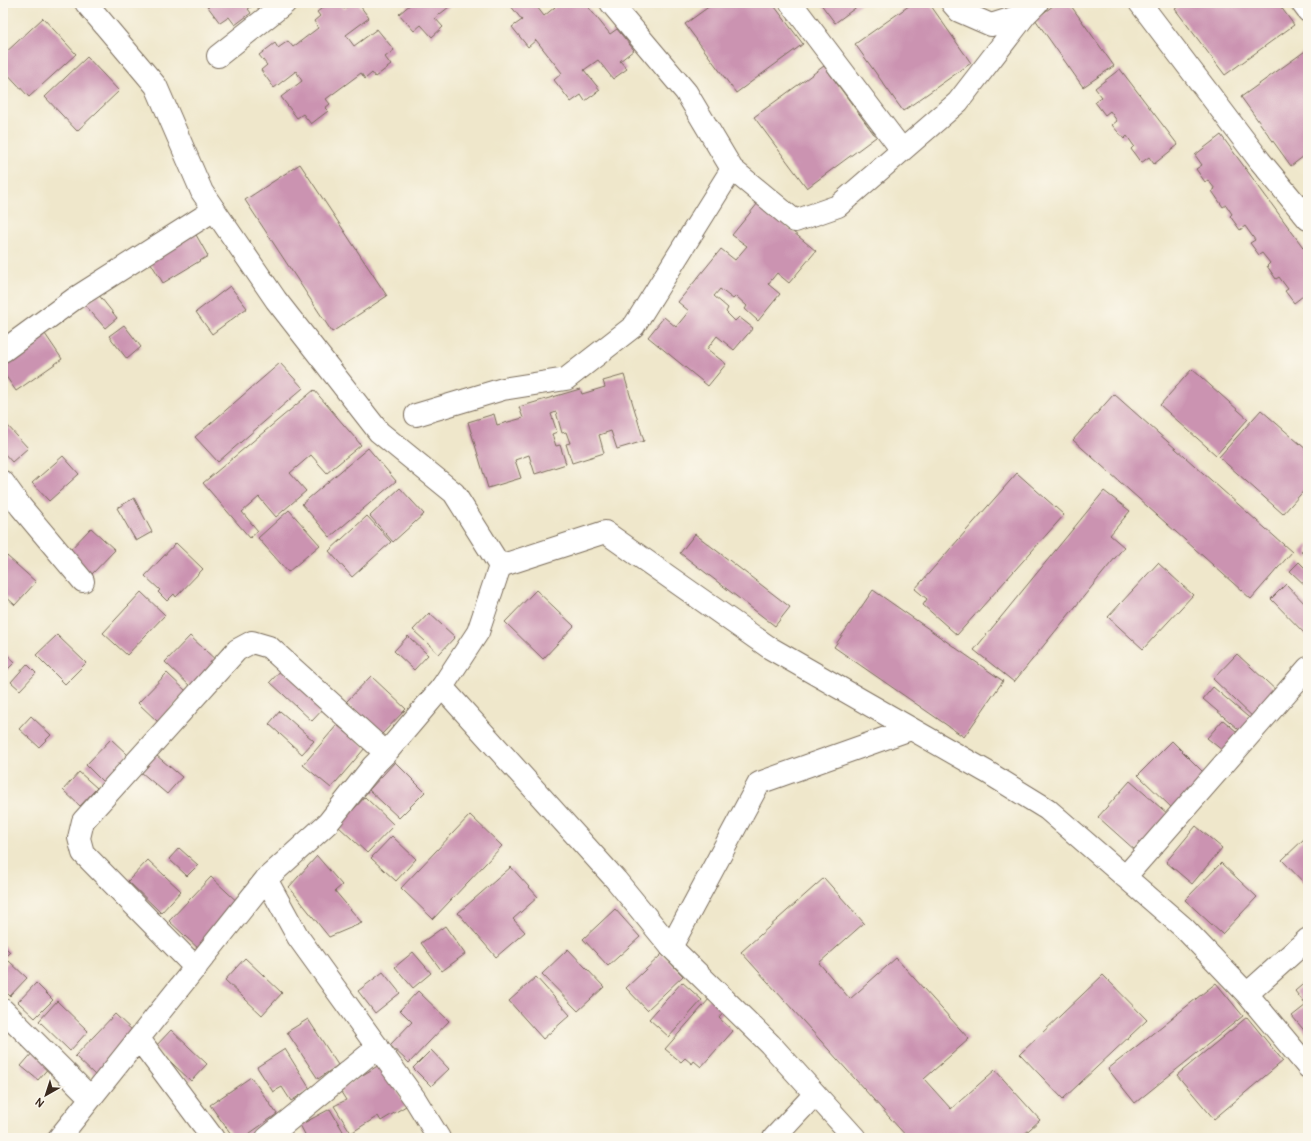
<svg xmlns="http://www.w3.org/2000/svg" width="1311" height="1141" font-family="Pangolin,sans-serif">
  <rect width="100%" height="100%" fill="#fbf7ec"/>
  <filter id="ink" filterUnits="userSpaceOnUse"><feTurbulence type="fractalNoise" baseFrequency=".025" numOctaves="2"/><feDisplacementMap in="SourceGraphic" scale="8" xChannelSelector="R" yChannelSelector="G"/><feConvolveMatrix kernelMatrix="1 2 1 2 8 2 1 2 1" color-interpolation-filters="sRGB"/></filter>
  <filter id="wash" filterUnits="userSpaceOnUse"><feTurbulence type="fractalNoise" baseFrequency=".012" numOctaves="4" result="noise"/><feDisplacementMap in="SourceGraphic" scale="16" xChannelSelector="R" yChannelSelector="G"/><feGaussianBlur stdDeviation="0.9" result="paint"/><feColorMatrix in="noise" values="0 0 0 0 0 0 0 0 0 0 0 0 0 0 0 0 0 1.4 0 .05"/><feComposite in="paint" operator="in"/></filter>
  <g filter="url(#wash)">
    <rect width="100%" height="100%" fill="#efe7cb"/>
    <g id="blocks">
      <!-- building -->
      <path fill="#cb93b1" d="M 205,3 L 257,3 L 248,9 L 251,13 L 235,25 L 229,17 L 220,23 Z
        M 329,3 L 340,3 L 344,9 L 353,3 L 358,3 L 369,18 L 346,35 L 354,46 L 377,29 L 394,50 L 385,57 L 391,65 L 375,77 L 372,73 L 365,79 L 361,73 L 326,99 L 330,104 L 325,108 L 328,111 L 311,124 L 303,114 L 297,118 L 281,97 L 302,81 L 296,71 L 274,88 L 261,70 L 267,65 L 259,55 L 275,43 L 278,48 L 288,41 L 293,47 L 318,28 L 314,21 L 320,16 L 317,12 Z
        M 412,3 L 454,3 L 435,18 L 443,27 L 432,37 L 421,25 L 414,31 L 399,14 Z
        M 513,3 L 534,3 L 544,16 L 555,7 L 551,3 L 585,3 L 610,34 L 617,29 L 634,50 L 620,61 L 627,69 L 613,79 L 598,60 L 584,70 L 600,90 L 585,101 L 581,95 L 571,102 L 554,80 L 562,73 L 536,40 L 528,47 L 512,27 L 522,20 L 510,5 Z
        M 714,3 L 772,3 L 803,44 L 736,93 L 685,24 Z
        M 820,3 L 862,3 L 835,23 Z
        M 913,3 L 929,3 L 971,63 L 903,111 L 855,44 Z
        M 1057,3 L 1069,3 L 1114,66 L 1083,87 L 1035,19 Z
        M 1183,3 L 1278,3 L 1294,25 L 1225,75 L 1175,9 Z
        M 43,18 L 76,54 L 29,97 L 3,69 L 3,55 Z
        M 1308,49 L 1308,153 L 1291,166 L 1241,97 Z
        M 87,57 L 119,91 L 77,131 L 45,97 Z
        M 824,66 L 876,137 L 807,188 L 754,117 Z
        M 1120,69 L 1178,145 L 1154,164 L 1149,157 L 1141,163 L 1131,149 L 1134,146 L 1127,136 L 1124,139 L 1112,125 L 1117,121 L 1110,111 L 1105,115 L 1095,102 L 1102,97 L 1095,88 Z
        M 1221,135 L 1308,254 L 1308,303 L 1303,296 L 1294,303 L 1285,291 L 1288,289 L 1279,277 L 1276,279 L 1267,266 L 1270,263 L 1262,253 L 1259,255 L 1250,243 L 1255,240 L 1245,226 L 1240,230 L 1230,216 L 1232,214 L 1226,205 L 1223,207 L 1212,191 L 1215,189 L 1208,180 L 1205,182 L 1196,169 L 1202,165 L 1195,155 Z
        M 300,164 L 387,296 L 332,332 L 245,200 Z
        M 758,203 L 816,251 L 789,283 L 777,273 L 768,284 L 780,294 L 758,321 L 745,309 L 747,306 L 736,296 L 733,299 L 720,289 L 714,296 L 728,308 L 726,312 L 735,321 L 739,317 L 753,328 L 734,350 L 717,336 L 707,349 L 726,364 L 708,386 L 648,337 L 664,317 L 676,327 L 689,311 L 678,302 L 721,249 L 735,260 L 747,246 L 732,235 Z
        M 195,233 L 208,256 L 163,283 L 149,260 Z
        M 230,286 L 247,308 L 212,334 L 196,312 Z
        M 98,294 L 117,318 L 105,328 L 85,305 Z
        M 124,325 L 141,347 L 127,359 L 109,336 Z
        M 41,328 L 62,359 L 16,391 L 3,372 L 3,354 Z
        M 280,363 L 303,388 L 218,462 L 195,437 Z
        M 1192,369 L 1248,419 L 1216,455 L 1160,405 Z
        M 624,375 L 644,441 L 617,449 L 611,431 L 599,435 L 604,453 L 572,463 L 566,444 L 570,443 L 566,432 L 562,433 L 556,412 L 551,414 L 557,432 L 552,434 L 556,446 L 560,445 L 566,464 L 535,474 L 529,455 L 515,460 L 521,478 L 488,488 L 468,422 L 494,414 L 497,425 L 523,418 L 519,407 L 580,389 L 582,394 L 605,387 L 603,381 Z
        M 314,390 L 361,445 L 327,473 L 311,455 L 290,473 L 306,491 L 276,517 L 259,497 L 242,512 L 258,531 L 250,538 L 203,483 Z
        M 1114,394 L 1292,552 L 1251,599 L 1073,440 Z
        M 1261,410 L 1308,451 L 1308,486 L 1283,514 L 1219,457 Z
        M 7,425 L 28,448 L 12,462 L 3,452 L 3,429 Z
        M 368,448 L 396,481 L 330,537 L 302,504 Z
        M 63,456 L 79,474 L 49,501 L 32,483 Z
        M 1017,473 L 1064,515 L 957,635 L 923,605 L 927,599 L 915,589 Z
        M 400,488 L 424,514 L 393,542 L 370,516 Z
        M 1104,491 L 1130,511 L 1110,535 L 1124,547 L 1014,682 L 974,650 Z
        M 134,498 L 152,532 L 136,541 L 117,508 Z
        M 289,510 L 320,545 L 288,572 L 258,538 Z
        M 367,516 L 391,542 L 352,577 L 329,551 Z
        M 91,528 L 115,550 L 91,575 L 67,553 Z
        M 695,534 L 790,607 L 775,626 L 680,553 Z
        M 176,543 L 203,569 L 176,597 L 174,594 L 167,601 L 158,592 L 160,590 L 145,576 Z
        M 1308,544 L 1308,559 L 1301,552 Z
        M 7,556 L 36,582 L 15,605 L 3,594 L 3,561 Z
        M 1299,562 L 1308,571 L 1308,588 L 1290,571 Z
        M 1158,563 L 1193,595 L 1143,649 L 1108,617 Z
        M 1286,584 L 1308,607 L 1308,637 L 1271,599 Z
        M 536,590 L 574,626 L 543,659 L 505,622 Z
        M 873,590 L 1003,681 L 964,737 L 834,647 Z
        M 141,592 L 165,615 L 127,655 L 103,633 Z
        M 429,613 L 455,637 L 439,654 L 413,630 Z
        M 57,635 L 86,663 L 65,684 L 36,655 Z
        M 190,636 L 219,663 L 194,690 L 165,662 Z
        M 408,636 L 428,655 L 414,670 L 394,651 Z
        M 3,651 L 15,662 L 3,674 Z
        M 1237,654 L 1280,694 L 1256,720 L 1213,679 Z
        M 27,664 L 36,673 L 20,690 L 11,682 Z
        M 283,668 L 325,707 L 312,721 L 270,682 Z
        M 167,673 L 187,692 L 158,722 L 138,703 Z
        M 371,676 L 406,709 L 381,735 L 346,702 Z
        M 1213,687 L 1254,722 L 1244,734 L 1203,699 Z
        M 280,711 L 314,741 L 302,754 L 269,724 Z
        M 31,716 L 51,735 L 39,747 L 19,729 Z
        M 1223,720 L 1243,737 L 1228,755 L 1207,738 Z
        M 337,725 L 365,748 L 331,788 L 303,765 Z
        M 111,739 L 128,755 L 103,782 L 86,765 Z
        M 1172,741 L 1208,777 L 1174,810 L 1138,775 Z
        M 150,750 L 182,777 L 167,794 L 135,767 Z
        M 395,762 L 425,792 L 399,818 L 369,790 Z
        M 79,772 L 97,788 L 80,806 L 63,790 Z
        M 1130,781 L 1169,815 L 1136,851 L 1098,817 Z
        M 365,797 L 394,825 L 367,853 L 338,826 Z
        M 470,815 L 502,846 L 433,919 L 401,888 Z
        M 1196,826 L 1222,848 L 1192,884 L 1166,862 Z
        M 392,836 L 416,859 L 396,881 L 371,858 Z
        M 1305,838 L 1308,840 L 1308,887 L 1282,860 Z
        M 179,848 L 198,865 L 187,876 L 169,859 Z
        M 317,856 L 342,885 L 335,891 L 362,923 L 329,937 L 289,887 Z
        M 148,860 L 181,891 L 161,913 L 128,881 Z
        M 1221,863 L 1257,897 L 1222,934 L 1185,900 Z
        M 511,867 L 538,897 L 513,919 L 525,932 L 496,957 L 458,913 Z
        M 211,877 L 243,907 L 201,951 L 169,921 Z
        M 824,878 L 864,923 L 819,963 L 850,999 L 896,958 L 969,1039 L 924,1079 L 951,1109 L 995,1070 L 1040,1120 L 1020,1138 L 908,1138 L 741,952 Z
        M 615,909 L 640,937 L 608,966 L 583,939 Z
        M 445,926 L 465,954 L 442,971 L 421,943 Z
        M 3,945 L 10,952 L 3,959 Z
        M 568,949 L 604,987 L 578,1011 L 542,974 Z
        M 413,952 L 431,973 L 413,988 L 395,967 Z
        M 662,954 L 683,976 L 647,1010 L 626,988 Z
        M 245,958 L 282,993 L 262,1015 L 225,980 Z
        M 9,961 L 27,978 L 10,996 L 3,989 L 3,967 Z
        M 383,972 L 400,993 L 375,1013 L 358,991 Z
        M 1103,975 L 1147,1020 L 1063,1099 L 1020,1054 Z
        M 536,977 L 570,1015 L 543,1039 L 509,1001 Z
        M 1308,980 L 1308,1035 L 1292,1016 L 1306,1005 L 1295,991 Z
        M 682,982 L 702,1000 L 669,1037 L 649,1019 Z
        M 36,983 L 53,1000 L 35,1018 L 18,1002 Z
        M 1216,983 L 1243,1016 L 1135,1103 L 1108,1069 Z
        M 418,991 L 449,1021 L 409,1063 L 390,1045 L 412,1022 L 400,1010 Z
        M 710,998 L 725,1011 L 719,1018 L 733,1031 L 701,1067 L 694,1061 L 692,1064 L 685,1058 L 681,1062 L 665,1049 Z
        M 57,1001 L 88,1031 L 70,1051 L 39,1021 Z
        M 115,1014 L 135,1033 L 96,1076 L 75,1056 Z
        M 1247,1017 L 1283,1061 L 1214,1119 L 1177,1075 Z
        M 308,1019 L 338,1065 L 318,1079 L 287,1032 Z
        M 171,1030 L 207,1064 L 191,1081 L 155,1047 Z
        M 285,1049 L 310,1089 L 291,1101 L 282,1087 L 273,1092 L 257,1067 Z
        M 431,1050 L 449,1069 L 431,1086 L 413,1068 Z
        M 34,1051 L 50,1066 L 38,1080 L 21,1066 Z
        M 381,1064 L 406,1106 L 381,1121 L 378,1116 L 351,1133 L 334,1106 L 346,1100 L 339,1089 Z
        M 251,1077 L 277,1114 L 243,1138 L 234,1138 L 210,1105 Z
        M 330,1109 L 347,1138 L 307,1138 L 300,1125 Z"/>
    </g>
  </g>
  <g filter="url(#ink)">
    <use href="#blocks" fill-opacity="0" stroke="#7a6c5b" stroke-width="1"/>
    <g fill="none" stroke-linecap="round" stroke-linejoin="round">
      <!-- minor casing -->
      <g stroke="#7a6c5b" stroke-width="24">
        <path id="minor" d="M 611,3 L 686,92 L 732,169 L 795,221 L 838,206 L 958,102 L 1026,14
          M 791,3 L 902,150
          M 952,3 L 959,11 L 991,25 L 1026,14 L 1037,3
          M 1140,3 L 1260,161 L 1308,219
          M 1302,3 L 1308,11
          M 218,56 L 285,3
          M 3,351 L 74,299 L 214,210
          M 416,415 L 503,389 L 566,379 L 634,326 L 732,169
          M 3,482 L 21,507 L 83,581
          M 500,566 L 605,532 L 770,648 L 987,772 L 1047,809 L 1184,928 L 1247,994 L 1308,1067
          M 1125,877 L 1308,668
          M 266,879 L 298,937 L 415,1099 L 439,1138
          M 671,947 L 759,783 L 911,729
          M 196,968 L 83,853 L 79,838 L 83,821 L 237,650 L 252,642 L 269,647 L 386,753
          M 1247,994 L 1308,939
          M 3,1010 L 91,1098
          M 139,1039 L 213,1138
          M 59,1138 L 266,879 L 328,823 L 373,766 L 386,753 L 442,687
          M 267,1138 L 378,1047
          M 774,1138 L 815,1094"/>
      </g>
      <!-- tertiary casing -->
      <g stroke="#7a6c5b" stroke-width="24">
        <path id="tertiary" d="M 86,3 L 156,86 L 202,192 L 276,300 L 379,432 L 454,493 L 500,566 L 478,632 L 442,687 L 616,880 L 671,947 L 770,1044 L 855,1138"/>
      </g>
      <!-- minor -->
      <use href="#minor" stroke="#fff" stroke-width="22"/>
      <!-- tertiary -->
      <use href="#tertiary" stroke="#fff" stroke-width="22"/>
    </g>
  </g>
  <!-- margin -->
  <rect width="1311" height="1141" fill="none" stroke="#fbf7ec" stroke-width="16"/>
  <!-- north arrow -->
  <g transform="translate(46 1095) rotate(219)" stroke="#fbf7ec" stroke-width="3" paint-order="stroke">
  <path d="M0-3L7 15L0 10L-7 15Z" fill="#3b2a1e"/>
  <text y="-6" font-size="11" font-weight="bold" text-anchor="middle" fill="#3b2a1e">N</text>
  </g>
</svg>
